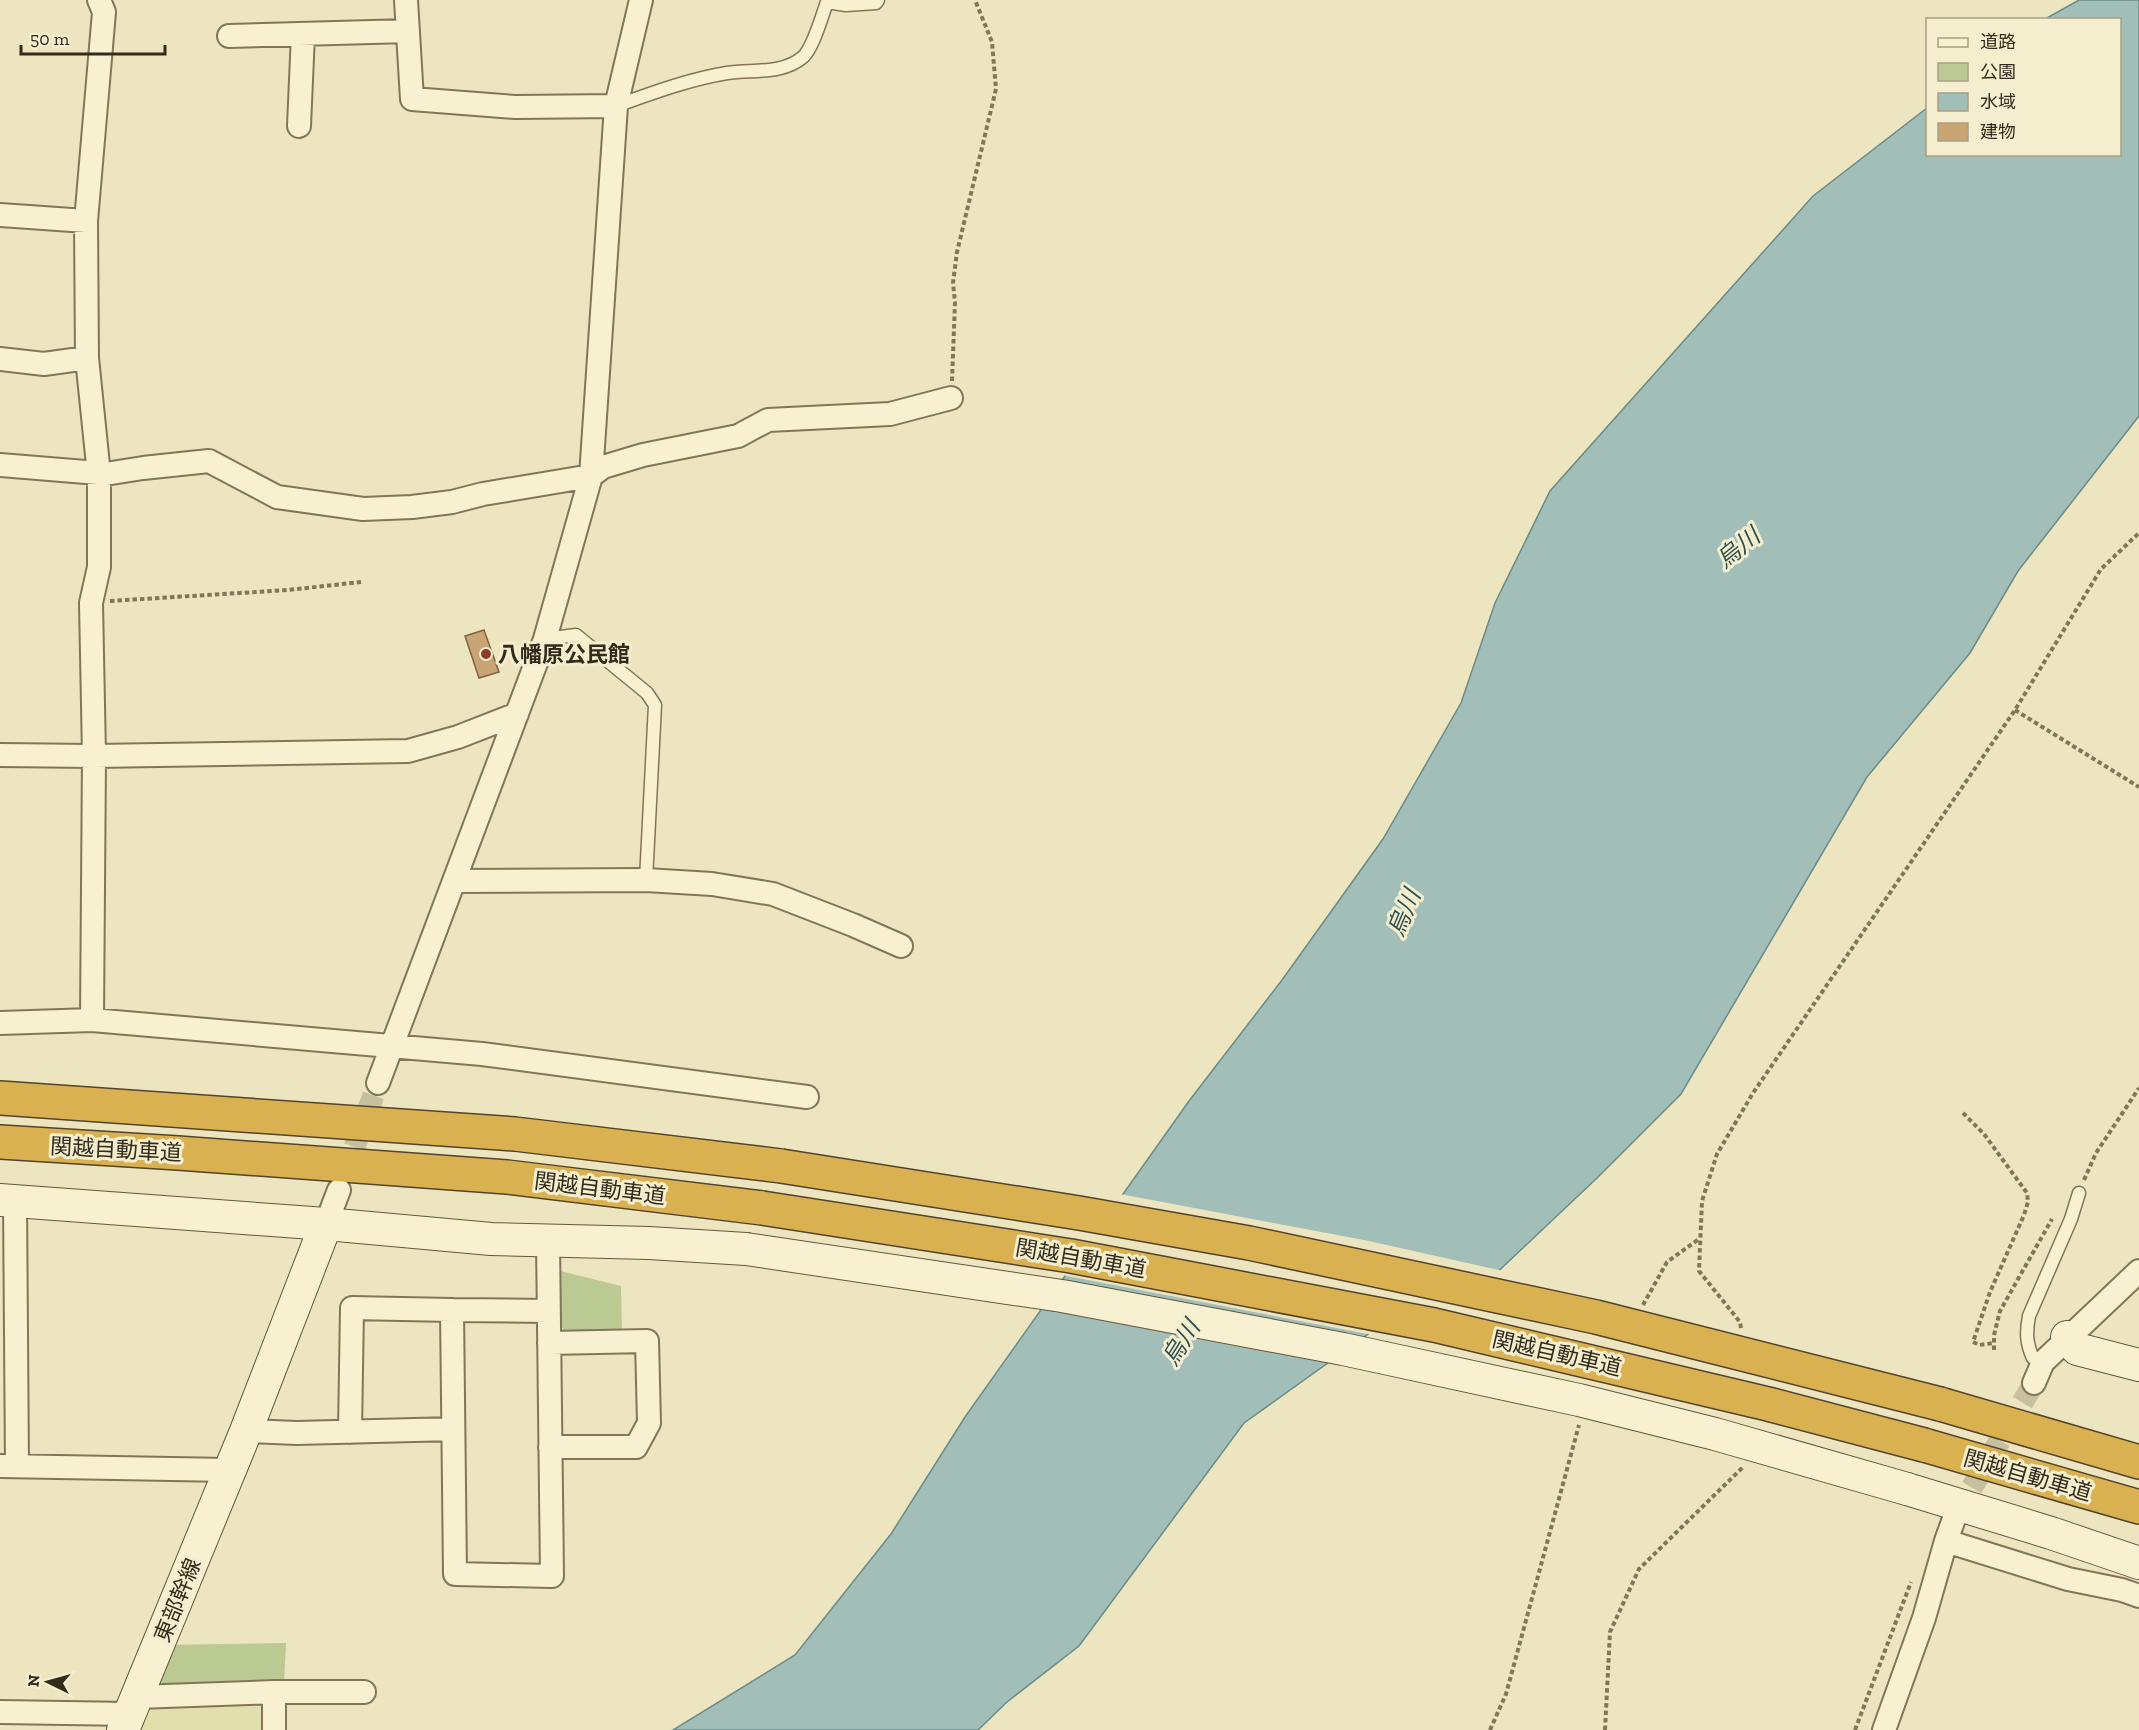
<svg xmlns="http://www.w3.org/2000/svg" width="2139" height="1730" font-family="'Zilla Slab','Noto Sans JP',serif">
  <rect width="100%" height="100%" fill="#ece5bf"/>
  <!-- farmland -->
  <path fill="#e1e0ac" d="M 145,1702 L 268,1704 L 268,1730 L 133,1730 Z"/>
  <!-- green -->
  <path fill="#bbc993" d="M 556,1270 L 621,1286 L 622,1334 L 565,1333 L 558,1319 Z
    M 286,1643 L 284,1684 L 146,1692 L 165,1645 Z"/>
  <!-- water -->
  <path fill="#a2beb9" stroke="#6a8b87" stroke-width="1.5" d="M 2079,0 L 2139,0 L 2139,416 L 2018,571 L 1970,653 L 1867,777 L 1681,1094 L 1597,1178 L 1489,1280 L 1370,1333 L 1244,1423 L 1079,1646 L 1007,1702 L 978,1730 L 673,1730 L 795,1655 L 891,1534 L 965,1417 L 1189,1101 L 1282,980 L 1383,839 L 1461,703 L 1495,603 L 1550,491 L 1813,196 L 1927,108 L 1928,154 L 2120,154 L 2120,20 L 2045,19 Z"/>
  <!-- pier -->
  <path fill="#ece5bf" d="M 1120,1194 L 1369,1241 L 1503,1271 L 1490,1283 L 1373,1335 L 1062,1275 Z"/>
  <!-- building -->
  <path fill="#c9a475" stroke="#82633f" stroke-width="1.5" d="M 484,630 L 499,672 L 479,678 L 465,636 Z"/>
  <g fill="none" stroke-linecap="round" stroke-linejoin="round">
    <!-- street-tunnel -->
    <path stroke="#c7c09e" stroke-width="22" stroke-dasharray="22 11" stroke-linecap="butt" d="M 343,1178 L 378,1083
      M 1955,1516 L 2034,1383"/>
    <!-- lane casing -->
    <g stroke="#847558" stroke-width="15">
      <path id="lane" d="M 616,106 C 652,93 690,79 727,73 C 752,69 782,75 803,57 C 813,48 822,16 827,2 L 846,5 L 876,3 L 878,0
        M 545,639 L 576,635 L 647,693 L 655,705 L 646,880
        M 2043,1362 L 2033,1358 C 2026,1343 2026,1332 2029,1316 L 2071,1219 L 2079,1193"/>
    </g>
    <!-- street casing -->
    <g stroke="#847558" stroke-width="26">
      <path id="street" d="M 406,0 L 412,99 L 515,107 L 616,106
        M 229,36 L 408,31
        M 299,126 L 303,34
        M 0,215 L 86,221
        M 0,359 L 44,364 L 87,358
        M 0,465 L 98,473 L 99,475 L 143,468 L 209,461 L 277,497 L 363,509 L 412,507 L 452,502 L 483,494 L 591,476 L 603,467 L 643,455 L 738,436 L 768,420 L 890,414 L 951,398
        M 0,755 L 94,756 L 408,751 L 458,737 L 517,714
        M 454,881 L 646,880 L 712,884 L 773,894 L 853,925 L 901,946
        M 92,1020 L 94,756 L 91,603 L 99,567 L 99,475 L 87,358 L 86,221 L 104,12 L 99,0
        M 0,1023 L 92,1020 L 482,1054 L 807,1097
        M 378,1083 L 545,639 L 591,476 L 616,106 L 641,0
        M 15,1201 L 17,1466
        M 326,1224 L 339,1190
        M 548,1241 L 552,1576 L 455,1574 L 452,1310 L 548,1311
        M 549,1343 L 647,1341 L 649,1423 L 636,1447 L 550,1447
        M 2034,1383 L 2043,1362 L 2139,1271
        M 246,1431 L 297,1433 L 453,1429
        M 350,1432 L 352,1308 L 452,1310
        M 0,1466 L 229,1470
        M 1946,1541 L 2068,1579 L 2122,1590 L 2139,1596
        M 137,1697 L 274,1692 L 364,1692
        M 0,1712 L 130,1714
        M 274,1730 L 274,1692
        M 1884,1730 L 1924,1618 L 1946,1541 L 1955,1516"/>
    </g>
    <!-- secondary casing -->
    <g stroke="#65563b" stroke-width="34">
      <path id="secondary" d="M 0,1200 L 326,1224 L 491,1239 L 649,1243 L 746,1249
        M 2067,1337 L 2077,1349 L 2139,1365
        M 1907,1489 L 2051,1533 L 2139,1563
        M 123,1730 L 246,1431 L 326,1224"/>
    </g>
    <!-- highway casing -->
    <g stroke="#51432c" stroke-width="36">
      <path id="highway" d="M 0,1098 L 515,1134 L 781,1166
        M 0,1142 L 178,1153 L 507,1177 L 762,1208
        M 1940,1404 L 2139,1462
        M 1924,1445 L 2139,1507"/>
    </g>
    <!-- path -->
    <path stroke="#847558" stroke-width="4" stroke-dasharray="4.5 3" stroke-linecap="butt" d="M 952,381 L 955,302 L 953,283 L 957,252 L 996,89 L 992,42 L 975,0
      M 110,601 L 288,590 L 361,582
      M 2015,710 L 2139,787
      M 1963,1113 L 1984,1134 L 2027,1193 L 2028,1202 L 2024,1215 L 1990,1292 L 1973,1342 L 1979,1345 L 1994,1343
      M 2084,1180 L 2096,1153 L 2139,1088
      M 1643,1305 L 1667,1262 L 1699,1239
      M 1741,1328 L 1740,1322 L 1699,1271 L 1702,1201 L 1717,1154 L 1753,1093 L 2015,710 L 2101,569 L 2139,533
      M 1994,1350 L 1994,1335 L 2000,1311 L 2052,1219
      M 1490,1730 L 1506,1694 L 1579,1425
      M 1605,1730 L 1610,1632 L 1639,1569 L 1743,1467
      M 1855,1730 L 1911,1582"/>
    <!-- lane -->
    <use href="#lane" stroke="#f7f1d1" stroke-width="12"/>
    <!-- street -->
    <use href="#street" stroke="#f7f1d1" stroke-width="22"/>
    <!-- secondary -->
    <use href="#secondary" stroke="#f7f1d1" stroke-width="32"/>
    <!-- highway -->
    <use href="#highway" stroke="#dab150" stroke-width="33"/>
    <!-- secondary-bridge casing -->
    <g stroke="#65563b" stroke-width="34" stroke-linecap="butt">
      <path id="secondary-bridge" d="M 746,1249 L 1062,1296 L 1343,1349 L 1579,1400 L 1715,1434 L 1907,1489"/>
    </g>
    <!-- highway-bridge casing -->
    <g stroke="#51432c" stroke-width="36" stroke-linecap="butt">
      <path id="highway-bridge" d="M 781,1166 L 1079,1213 L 1249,1243 L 1596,1317 L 1940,1404
        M 762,1208 L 1071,1256 L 1434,1325 L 1768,1404 L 1924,1445"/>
    </g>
    <!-- secondary-bridge -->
    <use href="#secondary-bridge" stroke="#f7f1d1" stroke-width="32"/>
    <!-- highway-bridge -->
    <use href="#highway-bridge" stroke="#dab150" stroke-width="33"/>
  </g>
  <!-- markers -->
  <circle fill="#91382a" stroke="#f4eece" stroke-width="2" cx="486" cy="654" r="6"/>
  <g text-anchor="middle" stroke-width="6" stroke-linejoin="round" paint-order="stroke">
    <!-- poi labels -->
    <g font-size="22" font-weight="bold" fill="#332b1c" stroke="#f4eece" text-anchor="start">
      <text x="498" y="662">八幡原公民館</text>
    </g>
    <!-- street labels -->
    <g font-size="22" fill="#332b1c" stroke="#f4eece">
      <text transform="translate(116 1149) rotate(3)" y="8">関越自動車道</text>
      <text transform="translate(600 1188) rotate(7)" y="8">関越自動車道</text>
      <text transform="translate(1081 1258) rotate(10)" y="8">関越自動車道</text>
      <text transform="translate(1557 1353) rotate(13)" y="8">関越自動車道</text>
      <text transform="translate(2028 1475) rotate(16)" y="8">関越自動車道</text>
      <text transform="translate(177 1600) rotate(-68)" y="8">東部幹線</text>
    </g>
    <!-- water labels -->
    <g font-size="24" font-style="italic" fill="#2c5053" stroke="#f4eece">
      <text transform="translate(1738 548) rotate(-39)" y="8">烏川</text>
      <text transform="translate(1404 913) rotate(-67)" y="8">烏川</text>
      <text transform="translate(1181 1343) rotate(-58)" y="8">烏川</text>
    </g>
  </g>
  <!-- legend -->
  <rect x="1926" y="18" width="195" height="138" fill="#f4eece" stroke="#a7a087" stroke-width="1.5"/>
  <rect x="1938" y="38" width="30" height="9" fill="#f7f1d1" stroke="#a7a087" stroke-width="1.5"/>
  <text x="1980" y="48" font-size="18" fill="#332b1c">道路</text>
  <rect x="1938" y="63" width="30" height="18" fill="#bbc993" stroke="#a7a087" stroke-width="1.5"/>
  <text x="1980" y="78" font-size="18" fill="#332b1c">公園</text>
  <rect x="1938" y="93" width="30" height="18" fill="#a2beb9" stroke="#a7a087" stroke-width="1.5"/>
  <text x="1980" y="108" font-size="18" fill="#332b1c">水域</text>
  <rect x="1938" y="123" width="30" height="18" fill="#c9a475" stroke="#a7a087" stroke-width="1.5"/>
  <text x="1980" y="138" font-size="18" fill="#332b1c">建物</text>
  <!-- north arrow -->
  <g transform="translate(48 1682) rotate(275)" stroke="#f4eece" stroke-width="4.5" paint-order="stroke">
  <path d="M0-4.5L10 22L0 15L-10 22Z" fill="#332b1c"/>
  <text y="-9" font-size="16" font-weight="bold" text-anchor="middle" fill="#332b1c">N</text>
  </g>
  <!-- scale -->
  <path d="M21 45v9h144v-9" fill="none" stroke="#332b1c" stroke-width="3"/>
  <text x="30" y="45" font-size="18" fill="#332b1c" stroke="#f4eece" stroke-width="4.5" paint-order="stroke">50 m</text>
</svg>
